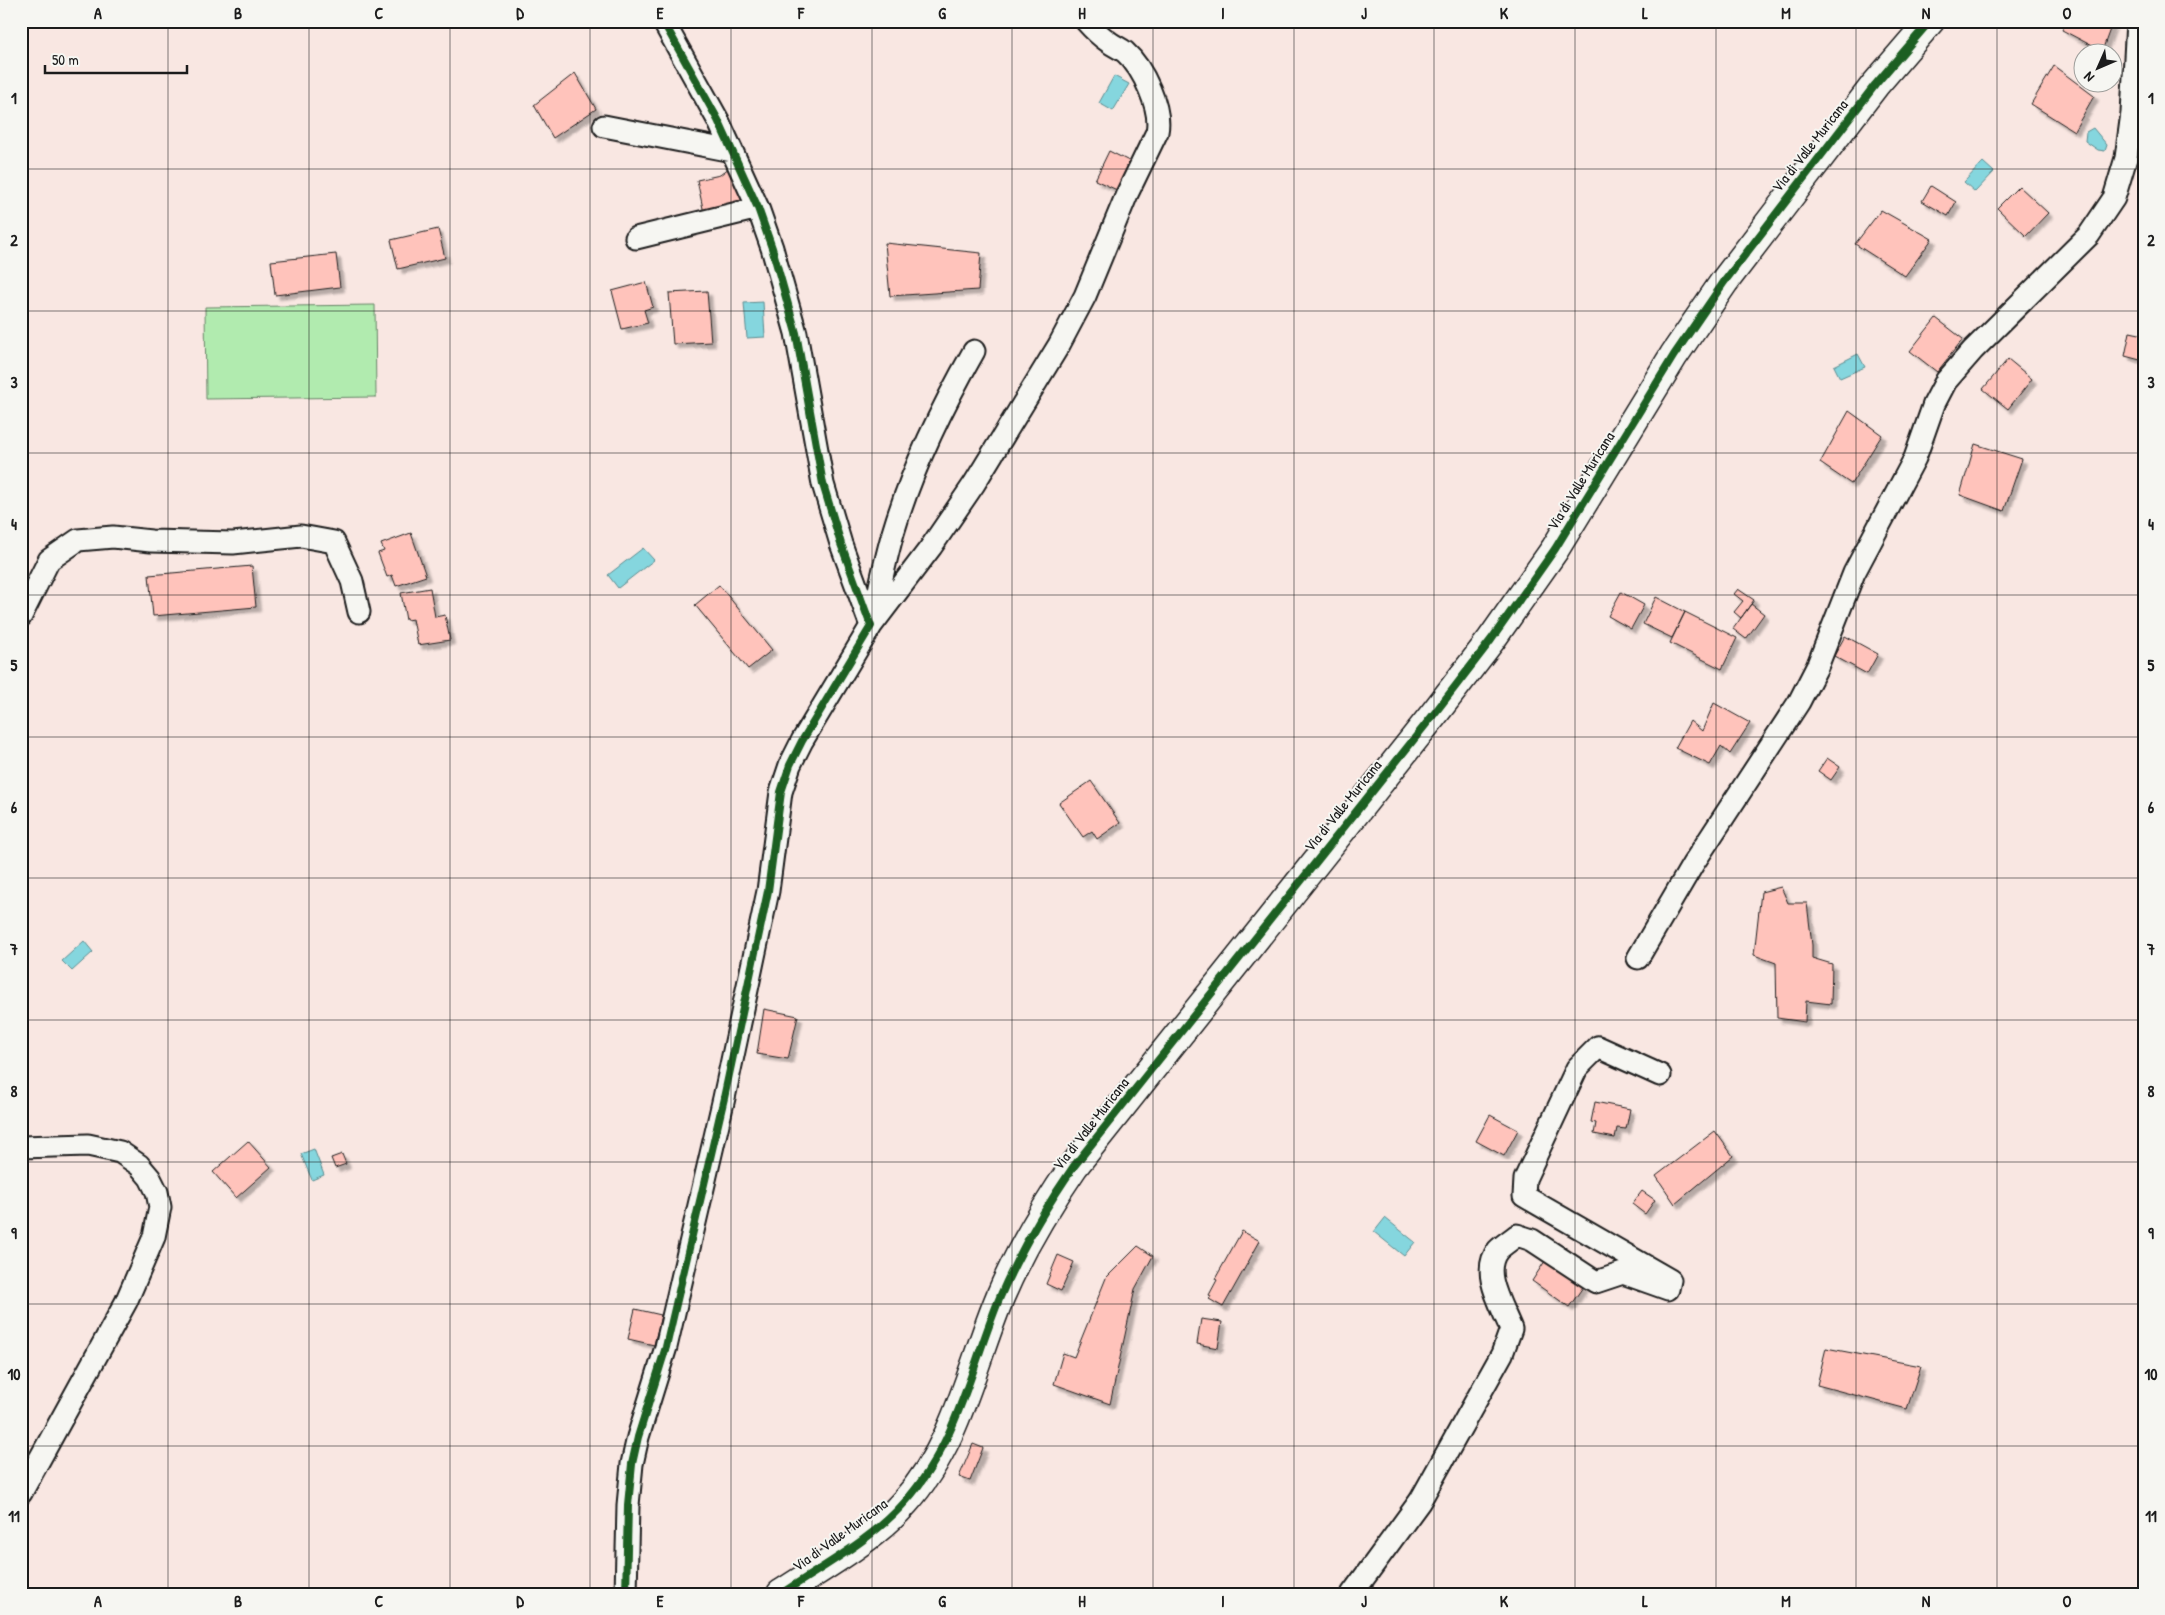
<svg xmlns="http://www.w3.org/2000/svg" width="2165" height="1615" font-family="'Patrick Hand',sans-serif">
  <defs>
    <filter id="shadow"><feDropShadow dx="4.5" dy="4.5" stdDeviation="1" flood-color="#0004"/></filter>
  </defs>
  <rect width="100%" height="100%" fill="#f9e7e2"/>
  <filter id="ink" filterUnits="userSpaceOnUse"><feTurbulence type="fractalNoise" baseFrequency=".02" numOctaves="2"/><feDisplacementMap in="SourceGraphic" scale="10" xChannelSelector="R" yChannelSelector="G"/><feConvolveMatrix kernelMatrix="1 2 1 2 8 2 1 2 1" color-interpolation-filters="sRGB"/></filter>
  <g filter="url(#ink)">
    <!-- green -->
    <path fill="#b1ebaf" stroke="#668466" d="M 375,305 L 376,397 L 206,399 L 205,307 Z"/>
    <!-- water -->
    <path fill="#85d6de" stroke="#5b8c90" d="M 1114,76 L 1129,84 L 1113,111 L 1099,103 Z
      M 2093,128 L 2107,145 L 2105,151 L 2098,150 L 2085,141 L 2086,132 Z
      M 1983,162 L 1994,172 L 1975,192 L 1964,182 Z
      M 763,302 L 765,337 L 747,338 L 744,303 Z
      M 1858,354 L 1865,367 L 1840,378 L 1834,366 Z
      M 643,548 L 654,560 L 618,588 L 608,575 Z
      M 84,941 L 93,952 L 72,971 L 62,961 Z
      M 314,1149 L 324,1175 L 312,1180 L 301,1154 Z
      M 1385,1218 L 1415,1242 L 1404,1256 L 1374,1232 Z"/>
    <!-- building -->
    <path fill="#ffc3bb" stroke="#1c1c1c" filter="url(#shadow)" d="M 2067,21 L 2113,21 L 2102,51 L 2062,30 Z
      M 2054,66 L 2094,96 L 2074,131 L 2031,104 Z
      M 575,73 L 596,109 L 553,138 L 534,105 Z
      M 1109,151 L 1131,162 L 1117,190 L 1095,180 Z
      M 730,167 L 746,207 L 705,218 L 697,180 L 720,175 Z
      M 1931,186 L 1956,202 L 1948,216 L 1922,201 Z
      M 2019,186 L 2048,213 L 2026,236 L 1997,208 Z
      M 1881,210 L 1932,239 L 1905,276 L 1855,244 Z
      M 438,229 L 445,258 L 398,269 L 391,240 Z
      M 885,243 L 981,253 L 978,290 L 890,296 Z
      M 336,254 L 340,287 L 275,295 L 271,261 Z
      M 646,282 L 653,307 L 644,310 L 648,323 L 622,329 L 612,291 Z
      M 707,291 L 711,342 L 673,344 L 669,293 Z
      M 1936,318 L 1963,339 L 1937,372 L 1910,351 Z
      M 2130,332 L 2144,335 L 2144,361 L 2125,356 Z
      M 2008,359 L 2032,379 L 2008,409 L 1983,389 Z
      M 1849,411 L 1882,435 L 1851,484 L 1820,463 Z
      M 1975,444 L 2022,459 L 2004,511 L 1960,495 Z
      M 411,533 L 426,576 L 396,586 L 392,575 L 387,577 L 378,553 L 384,551 L 381,544 Z
      M 252,566 L 256,607 L 153,616 L 149,575 Z
      M 719,585 L 772,650 L 748,669 L 695,605 Z
      M 430,588 L 435,617 L 445,615 L 450,640 L 418,645 L 413,619 L 406,620 L 401,593 Z
      M 1738,589 L 1754,600 L 1741,618 L 1734,612 L 1743,601 L 1734,594 Z
      M 1621,592 L 1644,605 L 1631,629 L 1608,616 Z
      M 1656,597 L 1685,612 L 1672,638 L 1643,624 Z
      M 1751,604 L 1764,614 L 1746,639 L 1733,629 Z
      M 1685,612 L 1737,638 L 1722,669 L 1670,643 Z
      M 1845,636 L 1878,654 L 1867,674 L 1834,656 Z
      M 1714,703 L 1750,723 L 1730,754 L 1721,746 L 1710,765 L 1675,748 L 1690,721 L 1702,731 Z
      M 1827,758 L 1840,767 L 1831,780 L 1818,771 Z
      M 1091,781 L 1120,823 L 1097,839 L 1092,831 L 1083,837 L 1059,803 Z
      M 1781,887 L 1788,903 L 1807,903 L 1812,945 L 1812,958 L 1832,964 L 1831,1004 L 1806,1001 L 1805,1022 L 1777,1018 L 1776,963 L 1754,955 L 1761,892 Z
      M 764,1009 L 798,1016 L 788,1059 L 757,1054 Z
      M 1595,1102 L 1630,1109 L 1626,1129 L 1617,1128 L 1615,1138 L 1594,1134 L 1596,1123 L 1591,1122 Z
      M 1490,1115 L 1518,1130 L 1504,1156 L 1476,1141 Z
      M 1715,1131 L 1733,1156 L 1675,1204 L 1656,1176 Z
      M 248,1141 L 271,1167 L 236,1198 L 213,1172 Z
      M 342,1154 L 346,1164 L 335,1168 L 331,1158 Z
      M 1642,1191 L 1655,1200 L 1645,1214 L 1632,1204 Z
      M 1242,1231 L 1260,1241 L 1223,1307 L 1209,1299 L 1211,1296 L 1209,1295 L 1217,1280 L 1215,1279 Z
      M 1138,1246 L 1153,1256 L 1135,1289 L 1110,1404 L 1054,1384 L 1063,1353 L 1074,1357 L 1106,1278 Z
      M 1058,1255 L 1074,1262 L 1061,1291 L 1046,1284 Z
      M 1545,1261 L 1583,1287 L 1569,1307 L 1532,1281 Z
      M 635,1309 L 661,1315 L 654,1345 L 628,1339 Z
      M 1201,1319 L 1222,1322 L 1218,1348 L 1197,1344 Z
      M 1826,1348 L 1921,1366 L 1907,1409 L 1817,1385 Z
      M 973,1444 L 983,1448 L 970,1481 L 959,1477 Z"/>
    <g fill="none" stroke-linecap="round" stroke-linejoin="round">
      <!-- street casing -->
      <g stroke="#1c1c1c" stroke-width="25">
        <path id="street" d="M 604,126 L 732,151
          M 636,238 L 758,208
          M 21,616 L 49,560 L 78,540 L 113,537 L 151,541 L 233,543 L 301,536 L 334,542 L 352,581 L 359,612
          M 873,619 C 879,590 885,561 893,533 C 912,468 941,409 974,351
          M 871,626 L 931,547 L 974,484 L 1059,345 L 1085,296 L 1127,194 L 1157,132 C 1162,109 1143,68 1125,52 C 1120,48 1114,46 1109,42 C 1100,36 1093,29 1086,21
          M 1638,958 L 1693,864 L 1799,702 L 1817,667 L 1854,573 L 1915,458 L 1934,404 L 1946,381 L 1973,350 L 2089,235 L 2114,198 L 2126,158 L 2132,113 L 2137,21
          M 21,1147 L 88,1145 L 120,1152 L 139,1165 L 150,1178 L 157,1192 L 160,1207 L 154,1237 L 126,1302 L 21,1493
          M 626,1594 L 628,1505 L 632,1464 L 638,1437 L 666,1347 L 724,1098 L 768,891 L 781,792 L 790,765 L 802,741 L 871,626 L 841,544 L 823,484 L 796,333 L 772,248 L 758,208 L 718,120 L 663,21
          M 1352,1594 L 1420,1501 L 1502,1354 L 1511,1329 C 1502,1306 1480,1272 1498,1250 C 1503,1245 1511,1240 1517,1235 L 1532,1240 L 1596,1282 L 1623,1273 L 1668,1289 L 1670,1280 L 1524,1196 L 1525,1179 L 1577,1068 L 1598,1047 L 1660,1075"/>
      </g>
      <!-- secondary casing -->
      <g stroke="#1c1c1c" stroke-width="31">
        <path id="secondary" d="M 781,1594 C 823,1566 872,1540 905,1502 C 957,1444 971,1367 1000,1297 C 1020,1250 1045,1208 1074,1166 L 1434,714 L 1491,640 L 1555,549 L 1674,355 L 1724,282 L 1875,85 L 1930,21"/>
      </g>
      <!-- street -->
      <use href="#street" stroke="#f6f6f2" stroke-width="21"/>
      <!-- secondary -->
      <use href="#secondary" stroke="#f6f6f2" stroke-width="28"/>
      <!-- cycleway casing -->
      <g stroke="#f6f6f2" stroke-width="11">
        <path id="cycleway" d="M 626,1594 L 628,1505 L 632,1464 L 638,1437 L 666,1347 L 724,1098 L 768,891 L 781,792 L 790,765 L 802,741 L 871,626 L 841,544 L 823,484 L 796,333 L 772,248 L 758,208 L 718,120 L 663,21
          M 781,1594 C 823,1566 872,1540 905,1502 C 957,1444 971,1367 1000,1297 C 1020,1250 1045,1208 1074,1166 L 1434,714 L 1491,640 L 1555,549 L 1674,355 L 1724,282 L 1875,85 L 1930,21"/>
      </g>
      <!-- cycleway -->
      <use href="#cycleway" stroke="#1b5e20" stroke-width="8"/>
    </g>
  </g>
  <!-- grid -->
  <path fill="none" stroke="#1c1c1c" stroke-width="1" stroke-opacity="0.55" d="M 168,21 L 168,1594M 309,21 L 309,1594M 450,21 L 450,1594M 590,21 L 590,1594M 731,21 L 731,1594M 872,21 L 872,1594M 1012,21 L 1012,1594M 1153,21 L 1153,1594M 1294,21 L 1294,1594M 1434,21 L 1434,1594M 1575,21 L 1575,1594M 1716,21 L 1716,1594M 1856,21 L 1856,1594M 1997,21 L 1997,1594M 21,169 L 2144,169M 21,311 L 2144,311M 21,453 L 2144,453M 21,595 L 2144,595M 21,737 L 2144,737M 21,878 L 2144,878M 21,1020 L 2144,1020M 21,1162 L 2144,1162M 21,1304 L 2144,1304M 21,1446 L 2144,1446"/>
  <g text-anchor="middle" stroke-width="4" stroke-linejoin="round" paint-order="stroke">
    <!-- street labels -->
    <g font-size="15" fill="#1c1c1c" stroke="#f6f6f2">
      <text transform="translate(1810 146) rotate(-52)" y="5">Via di Valle Muricana</text>
      <text transform="translate(1581 481) rotate(-58)" y="5">Via di Valle Muricana</text>
      <text transform="translate(1343 806) rotate(-51)" y="5">Via di Valle Muricana</text>
      <text transform="translate(1091 1124) rotate(-52)" y="5">Via di Valle Muricana</text>
      <text transform="translate(840 1535) rotate(-36)" y="5">Via di Valle Muricana</text>
    </g>
  </g>
  <!-- margin -->
  <rect width="2165" height="1615" fill="none" stroke="#f6f6f2" stroke-width="55"/>
  <!-- north arrow -->
  <g transform="translate(2098 68) rotate(225)"><circle r="24" fill="#f6f6f2" stroke="#9f9f9c"/>
  <path d="M0-4L9 19L0 12L-9 19Z" fill="#1c1c1c"/>
  <text y="-8" font-size="14" font-weight="bold" text-anchor="middle" fill="#1c1c1c">N</text>
  </g>
  <!-- scale -->
  <path d="M45 65v8h142v-8" fill="none" stroke="#1c1c1c" stroke-width="2.5"/>
  <text x="52" y="65" font-size="15" fill="#1c1c1c" stroke="#f6f6f2" stroke-width="4" paint-order="stroke">50 m</text>
  <rect x="28" y="28" width="2110" height="1560" fill="none" stroke="#1c1c1c" stroke-width="2"/>
  <g font-size="16" text-anchor="middle" font-weight="bold" fill="#1c1c1c">
    <text x="98" y="19">A</text>
    <text x="238" y="19">B</text>
    <text x="379" y="19">C</text>
    <text x="520" y="19">D</text>
    <text x="660" y="19">E</text>
    <text x="801" y="19">F</text>
    <text x="942" y="19">G</text>
    <text x="1082" y="19">H</text>
    <text x="1223" y="19">I</text>
    <text x="1364" y="19">J</text>
    <text x="1504" y="19">K</text>
    <text x="1645" y="19">L</text>
    <text x="1786" y="19">M</text>
    <text x="1926" y="19">N</text>
    <text x="2067" y="19">O</text>
    <text x="14" y="104">1</text>
    <text x="2151" y="104">1</text>
    <text x="14" y="246">2</text>
    <text x="2151" y="246">2</text>
    <text x="14" y="388">3</text>
    <text x="2151" y="388">3</text>
    <text x="14" y="530">4</text>
    <text x="2151" y="530">4</text>
    <text x="14" y="671">5</text>
    <text x="2151" y="671">5</text>
    <text x="14" y="813">6</text>
    <text x="2151" y="813">6</text>
    <text x="14" y="955">7</text>
    <text x="2151" y="955">7</text>
    <text x="14" y="1097">8</text>
    <text x="2151" y="1097">8</text>
    <text x="14" y="1239">9</text>
    <text x="2151" y="1239">9</text>
    <text x="14" y="1380">10</text>
    <text x="2151" y="1380">10</text>
    <text x="14" y="1522">11</text>
    <text x="2151" y="1522">11</text>
    <text x="98" y="1607">A</text>
    <text x="238" y="1607">B</text>
    <text x="379" y="1607">C</text>
    <text x="520" y="1607">D</text>
    <text x="660" y="1607">E</text>
    <text x="801" y="1607">F</text>
    <text x="942" y="1607">G</text>
    <text x="1082" y="1607">H</text>
    <text x="1223" y="1607">I</text>
    <text x="1364" y="1607">J</text>
    <text x="1504" y="1607">K</text>
    <text x="1645" y="1607">L</text>
    <text x="1786" y="1607">M</text>
    <text x="1926" y="1607">N</text>
    <text x="2067" y="1607">O</text>
  </g>
</svg>
